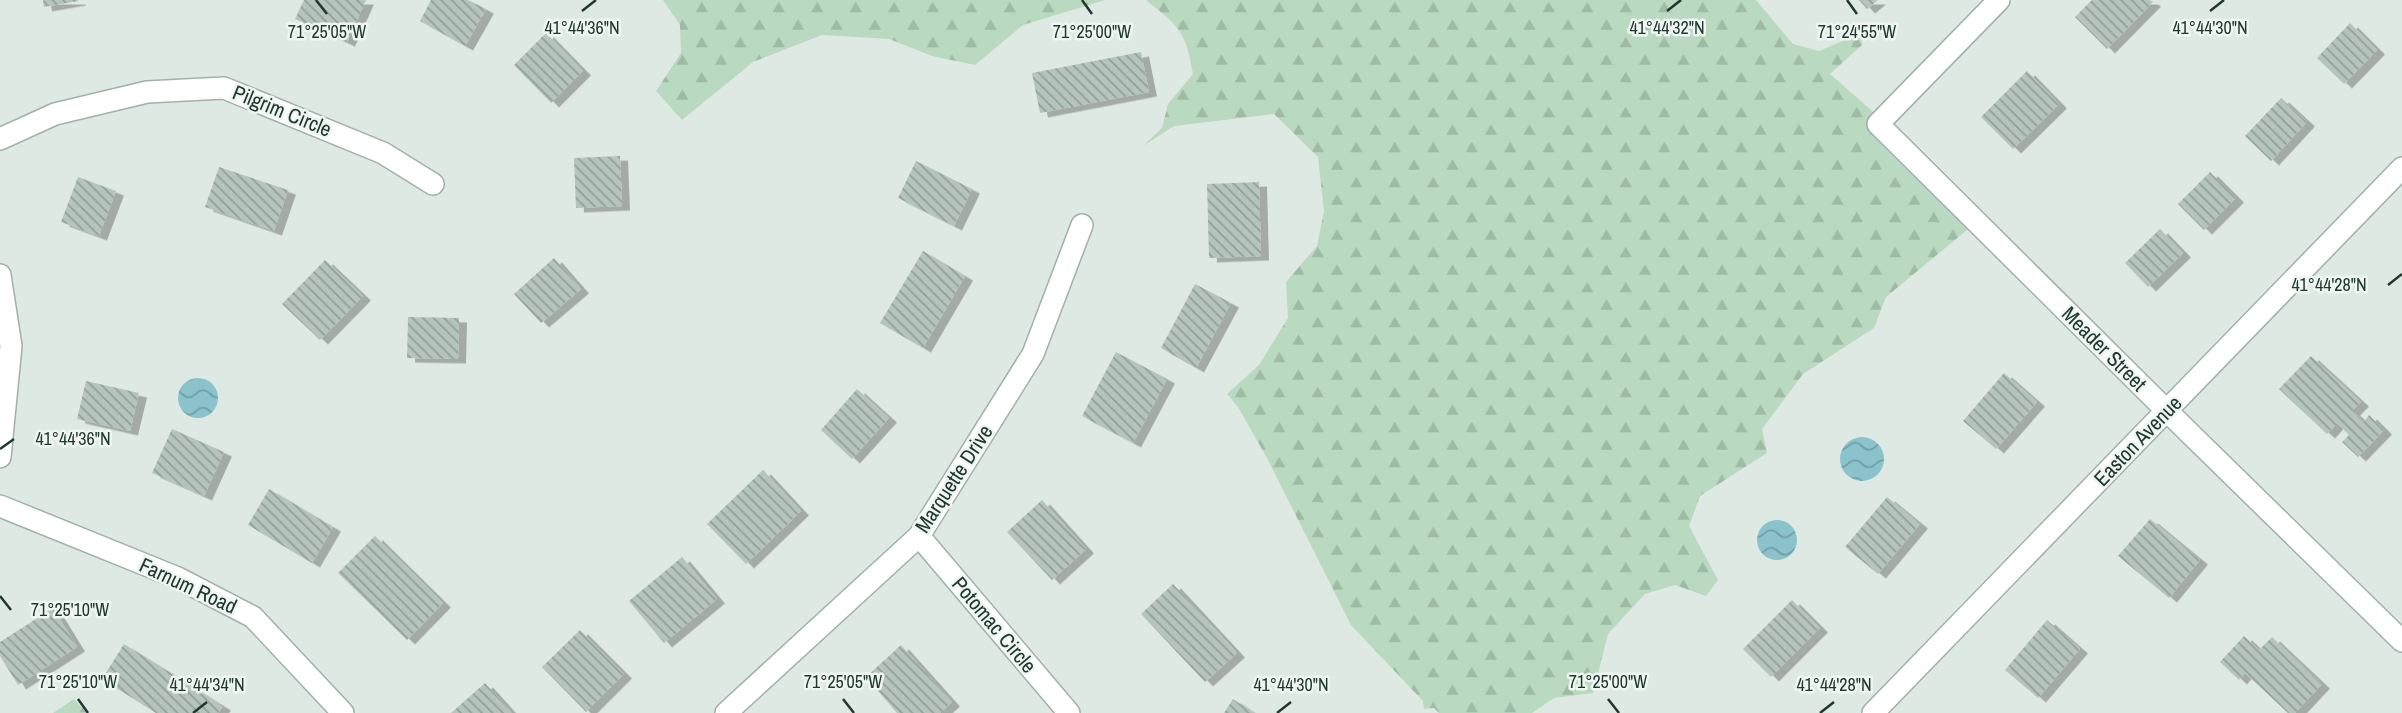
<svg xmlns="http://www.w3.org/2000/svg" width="2402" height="713" font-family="'Archivo Narrow',sans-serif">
  <defs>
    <pattern id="forest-firs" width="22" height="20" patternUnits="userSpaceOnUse" patternTransform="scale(1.75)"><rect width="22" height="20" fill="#b9d9c1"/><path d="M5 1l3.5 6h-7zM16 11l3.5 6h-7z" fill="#9fbba6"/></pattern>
    <pattern id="water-waves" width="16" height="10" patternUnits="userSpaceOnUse" patternTransform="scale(1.75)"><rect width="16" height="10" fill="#8ac3cc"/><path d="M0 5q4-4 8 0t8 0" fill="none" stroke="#709fa6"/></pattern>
    <pattern id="building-back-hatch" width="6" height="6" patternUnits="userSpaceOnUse" patternTransform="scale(1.75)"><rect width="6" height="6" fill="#b5c4bd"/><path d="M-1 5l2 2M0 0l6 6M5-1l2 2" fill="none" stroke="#93a09a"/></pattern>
    <filter id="shadow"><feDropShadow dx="8" dy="4.5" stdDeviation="0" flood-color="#0004"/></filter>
  </defs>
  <rect width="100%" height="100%" fill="#dfe9e4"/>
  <!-- forest -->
  <path fill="url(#forest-firs)" d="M 663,0 L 1105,0 L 1023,25 L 975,65 L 932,56 L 889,39 L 822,35 L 753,62 L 682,120 L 656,91 L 681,53 L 680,25 Z
    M 1146,0 L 1756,0 L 1793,44 L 1819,51 L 1861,33 L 1862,45 L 1830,74 L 1870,109 L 1973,225 L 1886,297 L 1874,328 L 1803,374 L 1762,429 L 1767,453 L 1700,496 L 1689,526 L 1718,580 L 1706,596 L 1675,585 L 1645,594 L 1608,634 L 1593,693 L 1554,698 L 1532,713 L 1439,713 L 1434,708 L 1424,709 L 1423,701 L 1351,625 L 1267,458 L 1238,407 L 1227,394 L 1259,365 L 1288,318 L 1286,282 L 1317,246 L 1324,211 L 1318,157 L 1274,114 L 1174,126 L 1143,146 L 1162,128 L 1168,104 L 1193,74 C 1186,32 1179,26 1146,0 Z
    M 74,699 L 87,713 L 53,713 Z"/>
  <!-- water -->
  <path fill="url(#water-waves)" d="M178 398a20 20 0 1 1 40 0a20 20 0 1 1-40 0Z
    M1840 459a22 22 0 1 1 44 0a22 22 0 1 1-44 0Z
    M1757 540a20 20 0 1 1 40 0a20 20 0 1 1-40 0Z"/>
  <!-- building -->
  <path fill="url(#building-back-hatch)" filter="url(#shadow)" d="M 43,0 L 78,0 L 78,1 L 44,7 Z
    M 304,0 L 366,0 L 347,42 L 295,19 Z
    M 431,0 L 468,0 L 486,9 L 465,46 L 420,21 Z
    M 1859,0 L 1878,0 L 1867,9 Z
    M 2092,0 L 2150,0 L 2153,2 L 2107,49 L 2075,17 Z
    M 2350,23 L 2377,50 L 2344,84 L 2317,58 Z
    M 546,33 L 583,71 L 551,103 L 514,65 Z
    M 1141,52 L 1149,92 L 1040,113 L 1032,73 Z
    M 2027,71 L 2059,104 L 2013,149 L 1981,117 Z
    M 2281,98 L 2307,122 L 2271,161 L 2245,136 Z
    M 620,156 L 622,206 L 576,208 L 574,158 Z
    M 916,161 L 972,189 L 954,226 L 898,198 Z
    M 219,167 L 288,190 L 274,231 L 205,207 Z
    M 2210,172 L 2236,198 L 2204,230 L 2178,204 Z
    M 78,177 L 116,191 L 99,236 L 61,222 Z
    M 1259,182 L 1261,256 L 1209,258 L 1207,184 Z
    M 2160,229 L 2183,253 L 2148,287 L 2125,263 Z
    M 923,251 L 965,276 L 923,348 L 880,323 Z
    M 554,258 L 581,289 L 541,323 L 514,294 Z
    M 325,260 L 363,296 L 320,340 L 282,304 Z
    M 1195,284 L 1231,303 L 1196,368 L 1161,348 Z
    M 408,317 L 459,318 L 458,359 L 407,358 Z
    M 1116,352 L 1167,379 L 1133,443 L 1082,416 Z
    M 2311,356 L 2361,402 L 2352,411 L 2364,422 L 2369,415 L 2384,430 L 2358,457 L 2342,442 L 2349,435 L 2337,423 L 2327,434 L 2279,389 Z
    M 2004,373 L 2037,402 L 1996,449 L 1963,421 Z
    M 86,381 L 139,393 L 130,431 L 77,419 Z
    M 857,389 L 889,418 L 852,459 L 821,430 Z
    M 172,429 L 224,452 L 204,496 L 152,473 Z
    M 763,470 L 801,511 L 746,564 L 707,524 Z
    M 269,489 L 333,527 L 312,563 L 248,525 Z
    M 1887,497 L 1920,524 L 1878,574 L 1845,547 Z
    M 1042,500 L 1086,549 L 1052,580 L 1007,532 Z
    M 2150,519 L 2200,560 L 2169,598 L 2118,556 Z
    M 375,536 L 443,603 L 407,640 L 338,573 Z
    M 682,557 L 717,599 L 664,643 L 629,601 Z
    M 1173,584 L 1237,653 L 1205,682 L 1141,614 Z
    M 1792,600 L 1820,628 L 1771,677 L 1743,649 Z
    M 53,608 L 77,647 L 18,685 L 0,656 L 0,642 Z
    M 2047,620 L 2080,649 L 2038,698 L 2005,670 Z
    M 580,630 L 624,674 L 586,712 L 542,667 Z
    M 2244,636 L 2259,650 L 2272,637 L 2322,684 L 2295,713 L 2288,713 L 2245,673 L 2239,680 L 2220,662 Z
    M 124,644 L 223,706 L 218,713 L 156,713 L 102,679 Z
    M 901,645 L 952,702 L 940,713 L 897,713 L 866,677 Z
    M 485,683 L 512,713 L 451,713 Z
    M 1233,699 L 1254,713 L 1224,713 Z"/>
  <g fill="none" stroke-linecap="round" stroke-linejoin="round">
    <!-- minor casing -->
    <g stroke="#a2b0ab" stroke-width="24">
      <path id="minor" d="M 1999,0 L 1878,124 L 2167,411 L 2402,641
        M 0,139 L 55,114 L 147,92 L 224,88 L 383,153 L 433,184
        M 0,275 L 11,346 L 0,457
        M 0,506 L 178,578 L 253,617 L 343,713
        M 919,536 L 1069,713
        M 726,713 L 919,536 L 1033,354 L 1082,225
        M 1873,713 L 2402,168"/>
    </g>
    <!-- minor -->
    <use href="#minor" stroke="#fff" stroke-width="21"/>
  </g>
  <!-- ticks -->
  <path fill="none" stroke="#213831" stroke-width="2.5" d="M 316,0 L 327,14M 1082,0 L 1092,14M 1847,0 L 1857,14M 582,11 L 596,0M 1667,11 L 1681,0M 2210,11 L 2224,0M 2388,285 L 2402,274M 0,449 L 14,439M 0,596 L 11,610M 78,699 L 88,713M 843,699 L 854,713M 1608,699 L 1619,713M 193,713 L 207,702M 1277,713 L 1291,702M 1820,713 L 1834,702"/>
  <g text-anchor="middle" stroke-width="5" stroke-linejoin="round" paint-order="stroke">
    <!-- street labels -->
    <g font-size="21" fill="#213831" stroke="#eff6f2">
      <text transform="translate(282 111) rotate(22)" y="7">Pilgrim Circle</text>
      <text transform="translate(2104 349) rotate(45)" y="7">Meader Street</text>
      <text transform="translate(2138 441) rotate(-46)" y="7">Easton Avenue</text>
      <text transform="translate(954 479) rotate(-57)" y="7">Marquette Drive</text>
      <text transform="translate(188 586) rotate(25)" y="7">Farnum Road</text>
      <text transform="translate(994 625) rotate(50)" y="7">Potomac Circle</text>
    </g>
  </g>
  <g font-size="18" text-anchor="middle" fill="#213831" stroke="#eff6f2" stroke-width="5" stroke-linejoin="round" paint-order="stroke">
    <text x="582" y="34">41°44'36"N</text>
    <text x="1667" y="34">41°44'32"N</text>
    <text x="2210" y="34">41°44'30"N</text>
    <text x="327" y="38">71°25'05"W</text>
    <text x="1092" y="38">71°25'00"W</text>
    <text x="1857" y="38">71°24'55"W</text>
    <text x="2329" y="291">41°44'28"N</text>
    <text x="73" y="445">41°44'36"N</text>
    <text x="70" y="616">71°25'10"W</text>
    <text x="78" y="688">71°25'10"W</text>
    <text x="843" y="688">71°25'05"W</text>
    <text x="1608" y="688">71°25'00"W</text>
    <text x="207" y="691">41°44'34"N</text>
    <text x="1291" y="691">41°44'30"N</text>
    <text x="1834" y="691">41°44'28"N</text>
  </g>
</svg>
